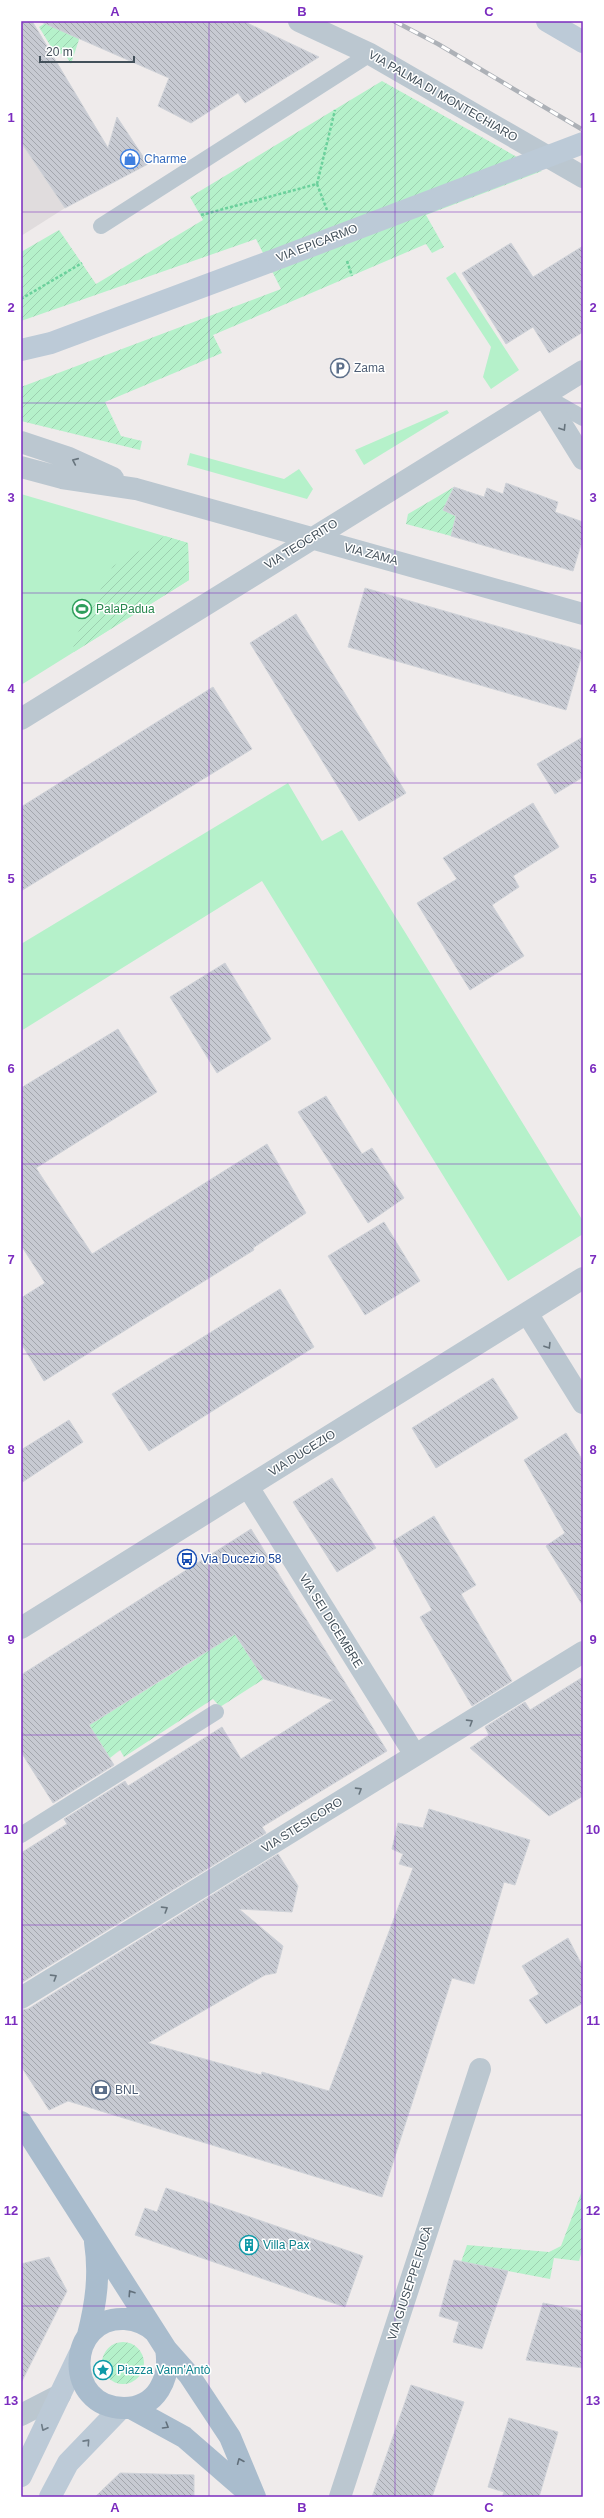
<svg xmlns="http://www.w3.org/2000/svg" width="604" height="2518" font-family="Arial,sans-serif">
  <defs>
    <pattern id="garden-furrows" width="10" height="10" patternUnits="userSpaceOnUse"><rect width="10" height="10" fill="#b5f1ca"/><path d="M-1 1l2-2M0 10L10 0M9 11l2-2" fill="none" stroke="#9dd0b0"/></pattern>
    <pattern id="building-back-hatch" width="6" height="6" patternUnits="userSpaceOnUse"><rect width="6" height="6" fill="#c7cad2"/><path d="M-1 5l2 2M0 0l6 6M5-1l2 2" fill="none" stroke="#a3a6ad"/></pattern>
  </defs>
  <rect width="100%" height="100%" fill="#efebeb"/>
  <!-- education -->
  <path fill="#e0dcdd" d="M 21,142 L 65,208 L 21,236 Z"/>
  <!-- grass -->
  <path fill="#b5f1ca" d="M 455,272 L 519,370 L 491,389 L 483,377 L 491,347 L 446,278 Z
    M 447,410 L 449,413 L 364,465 L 355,450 Z
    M 190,453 L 284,479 L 299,469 L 313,489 L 307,499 L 187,465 Z
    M 21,494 L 188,543 L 189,580 L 21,685 Z
    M 288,783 L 322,841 L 342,830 L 583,1221 L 583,1234 L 508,1281 L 262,881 L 21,1031 L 21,944 Z"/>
  <!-- garden -->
  <path fill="url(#garden-furrows)" d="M 49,21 L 85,21 L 71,64 L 64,53 L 56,55 L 39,27 Z
    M 382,81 L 542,171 L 426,215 L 444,247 L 432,253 L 426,244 L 213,335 L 222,353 L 105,402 L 121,436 L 142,441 L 140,450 L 21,421 L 21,387 L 281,289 L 256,239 L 21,321 L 21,252 L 59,230 L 96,284 L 203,220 L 190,197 Z
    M 454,487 L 443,510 L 456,516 L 451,536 L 406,524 L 408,514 Z
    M 165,536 L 188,543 L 189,580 L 74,652 L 73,642 L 113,566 Z
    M 227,1621 L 264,1679 L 220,1707 L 213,1699 L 124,1757 L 120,1750 L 110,1758 L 89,1725 L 196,1659 Z
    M 583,2188 L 583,2247 L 579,2261 L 554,2258 L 550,2279 L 461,2262 L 467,2245 L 549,2252 L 561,2246 Z
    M102 2363a21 21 0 1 1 42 0a21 21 0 1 1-42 0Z"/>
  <!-- building -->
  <path fill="url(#building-back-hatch)" stroke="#cfd2d8" d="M 21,21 L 32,21 L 108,148 L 117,117 L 148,164 L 65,208 L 21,142 Z
    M 39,21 L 243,21 L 319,57 L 245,103 L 238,93 L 191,123 L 158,106 L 169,78 Z
    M 511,243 L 533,277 L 583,246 L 583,332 L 549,353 L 533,327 L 506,344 L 462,273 Z
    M 506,483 L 558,502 L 555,512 L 583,522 L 583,538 L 573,571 L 451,536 L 456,516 L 443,510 L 454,487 L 484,497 L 487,488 L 503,494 Z
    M 365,588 L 583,651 L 566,710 L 348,647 Z
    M 296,614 L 406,793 L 359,821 L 250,643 Z
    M 213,687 L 252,749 L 21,891 L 21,807 Z
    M 583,737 L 583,777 L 555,794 L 537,764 Z
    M 533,803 L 559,847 L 513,876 L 519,887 L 492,905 L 524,956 L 470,990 L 417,903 L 457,879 L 443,858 Z
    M 225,963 L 271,1039 L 217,1073 L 170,997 Z
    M 118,1029 L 157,1092 L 36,1168 L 92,1254 L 267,1144 L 306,1213 L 253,1248 L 254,1250 L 44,1381 L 21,1343 L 21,1298 L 45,1283 L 21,1245 L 21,1088 Z
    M 326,1096 L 362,1154 L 372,1148 L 404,1198 L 368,1223 L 298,1112 Z
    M 384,1222 L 420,1281 L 365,1315 L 328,1256 Z
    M 280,1289 L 314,1347 L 149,1451 L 112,1394 Z
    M 493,1378 L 518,1418 L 436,1468 L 412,1428 Z
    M 69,1420 L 83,1442 L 21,1483 L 21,1450 Z
    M 566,1433 L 583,1461 L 583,1606 L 546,1546 L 565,1533 L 524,1460 Z
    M 332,1478 L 376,1548 L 337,1572 L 293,1502 Z
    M 434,1516 L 476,1585 L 461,1594 L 512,1681 L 472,1706 L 420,1617 L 432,1610 L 393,1541 Z
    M 251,1529 L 387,1751 L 262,1827 L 266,1833 L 21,1983 L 21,1853 L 67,1824 L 64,1819 L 125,1781 L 128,1786 L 222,1727 L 241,1759 L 333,1700 L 264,1679 L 235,1634 L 89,1725 L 114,1765 L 53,1803 L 21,1752 L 21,1675 Z
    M 583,1677 L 583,1796 L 549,1816 L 470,1748 L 489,1735 L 485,1727 L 525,1702 L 530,1710 Z
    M 429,1809 L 530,1840 L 515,1885 L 504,1882 L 474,1984 L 452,1978 L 382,2197 L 68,2101 L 49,2110 L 21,2066 L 21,2010 L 28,2009 L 278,1854 L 298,1886 L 292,1912 L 239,1909 L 283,1946 L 276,1973 L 265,1975 L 148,2043 L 261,2075 L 262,2072 L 329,2091 L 413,1868 L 399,1864 L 403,1854 L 392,1849 L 398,1823 L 423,1828 Z
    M 568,1938 L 583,1967 L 583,2003 L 546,2024 L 529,2000 L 539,1994 L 522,1966 Z
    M 166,2188 L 363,2256 L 345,2307 L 135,2235 L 145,2208 L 157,2212 Z
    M 49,2257 L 67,2291 L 21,2383 L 21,2264 Z
    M 454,2260 L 508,2271 L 482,2349 L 453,2342 L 459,2322 L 439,2316 Z
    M 543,2303 L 583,2311 L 583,2368 L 526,2360 Z
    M 411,2385 L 464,2402 L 432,2497 L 372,2497 Z
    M 509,2418 L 558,2432 L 539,2497 L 502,2497 L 504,2492 L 488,2487 Z
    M 120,2473 L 194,2475 L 194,2497 L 95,2497 Z"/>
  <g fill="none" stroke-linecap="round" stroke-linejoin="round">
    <!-- path -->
    <path stroke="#6bd19c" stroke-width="2.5" stroke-dasharray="3 2" stroke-linecap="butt" d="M 317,184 L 327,210
      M 201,215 L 317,184 L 335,110
      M 347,261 L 352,276
      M 21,299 L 82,263"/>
    <!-- lane -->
    <path stroke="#bbc7d0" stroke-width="16" d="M 101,226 L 370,54
      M 546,397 L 583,418
      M 21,1835 L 216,1712"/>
    <!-- street -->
    <path stroke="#bbc7d0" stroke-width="22" d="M 299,21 L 370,54 L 583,177
      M 544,396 L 583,459
      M 21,442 L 69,458 L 113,478
      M 21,467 L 62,478 L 136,489 L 583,614
      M 21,719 L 583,371
      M 527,1313 L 583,1403
      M 248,1487 L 415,1755
      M 21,1628 L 583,1278
      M 21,1998 L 583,1652
      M 21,2415 L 60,2395
      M 340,2497 L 480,2069"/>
    <!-- secondary -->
    <path stroke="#bccad7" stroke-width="22" d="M 547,21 L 583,42
      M 21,350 L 51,343 L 269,262
      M 21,2476 L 79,2355
      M 50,2497 L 68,2463 L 121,2408"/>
    <!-- primary -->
    <path stroke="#a9bccd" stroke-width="22" d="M 21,2122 L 166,2349 L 189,2375 L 230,2437 L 255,2497
      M 155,2332 C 147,2324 136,2320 125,2319 C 66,2316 63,2408 124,2408 C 157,2408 171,2378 166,2349
      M 88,2335 C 96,2303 100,2275 95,2242
      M 131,2408 L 184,2437 L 252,2496"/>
    <!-- rail casing -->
    <g stroke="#adb1b7" stroke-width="4.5">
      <path id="rail" d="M 394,21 L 438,44 L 583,130"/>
    </g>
    <!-- rail -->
    <use href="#rail" stroke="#fff" stroke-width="3" stroke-dasharray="9" stroke-linecap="butt"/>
    <!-- secondary-bridge -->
    <path stroke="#bccad7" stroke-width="22" d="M 269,262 L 583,143"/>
  </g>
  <!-- one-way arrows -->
  <defs><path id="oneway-chevron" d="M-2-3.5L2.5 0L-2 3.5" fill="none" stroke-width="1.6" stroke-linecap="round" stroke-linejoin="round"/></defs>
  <g stroke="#67747d">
    <use href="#oneway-chevron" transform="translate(563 428) rotate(58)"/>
    <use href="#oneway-chevron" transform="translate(75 461) rotate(-156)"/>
    <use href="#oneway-chevron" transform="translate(548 1346) rotate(58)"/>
    <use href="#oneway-chevron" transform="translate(470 1722) rotate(-32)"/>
    <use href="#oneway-chevron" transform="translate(359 1790) rotate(-32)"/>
    <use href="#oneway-chevron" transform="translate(165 1909) rotate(-32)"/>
    <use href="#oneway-chevron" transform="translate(54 1977) rotate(-32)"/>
  </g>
  <g stroke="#62707c">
    <use href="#oneway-chevron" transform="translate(131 2293) rotate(-123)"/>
    <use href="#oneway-chevron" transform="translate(166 2426) rotate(31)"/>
    <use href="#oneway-chevron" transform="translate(240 2461) rotate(-113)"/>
  </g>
  <g stroke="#6d7b86">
    <use href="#oneway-chevron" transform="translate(44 2428) rotate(116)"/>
    <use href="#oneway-chevron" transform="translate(87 2442) rotate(-48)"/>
  </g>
  <!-- grid -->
  <path fill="none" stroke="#7b2cbf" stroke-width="1" stroke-opacity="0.55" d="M 209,21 L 209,2497M 395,21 L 395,2497M 21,212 L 583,212M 21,403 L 583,403M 21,593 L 583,593M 21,783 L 583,783M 21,974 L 583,974M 21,1164 L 583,1164M 21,1354 L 583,1354M 21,1544 L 583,1544M 21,1735 L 583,1735M 21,1925 L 583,1925M 21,2115 L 583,2115M 21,2306 L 583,2306"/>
  <!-- icons -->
  <defs>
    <g id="shop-ring" transform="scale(1)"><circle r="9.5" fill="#fff" stroke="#3f7fe0" stroke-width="1.5"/><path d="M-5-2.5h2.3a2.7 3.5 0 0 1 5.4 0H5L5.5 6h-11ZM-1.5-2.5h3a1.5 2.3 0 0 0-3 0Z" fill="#3f7fe0"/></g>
    <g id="parking-ring" transform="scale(1)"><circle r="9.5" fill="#fff" stroke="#5c6f8a" stroke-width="1.5"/><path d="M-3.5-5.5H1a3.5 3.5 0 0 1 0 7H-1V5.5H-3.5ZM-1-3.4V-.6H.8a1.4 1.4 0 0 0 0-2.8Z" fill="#5c6f8a"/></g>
    <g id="stadium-ring" transform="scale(1)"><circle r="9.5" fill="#fff" stroke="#2e9e5b" stroke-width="1.5"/><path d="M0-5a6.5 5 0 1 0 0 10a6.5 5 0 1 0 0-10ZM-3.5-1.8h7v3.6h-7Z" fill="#2e9e5b"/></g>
    <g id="bus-ring" transform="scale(1)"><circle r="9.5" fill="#fff" stroke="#1a4fb4" stroke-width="1.5"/><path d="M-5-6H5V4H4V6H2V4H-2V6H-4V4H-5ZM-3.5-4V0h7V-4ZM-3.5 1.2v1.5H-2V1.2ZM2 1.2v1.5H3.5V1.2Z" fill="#1a4fb4"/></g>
    <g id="bank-ring" transform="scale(1)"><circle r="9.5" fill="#fff" stroke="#5c6f8a" stroke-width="1.5"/><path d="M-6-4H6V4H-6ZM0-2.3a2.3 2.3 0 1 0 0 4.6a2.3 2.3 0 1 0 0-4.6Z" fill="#5c6f8a"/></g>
    <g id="building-ring" transform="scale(1)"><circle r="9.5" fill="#fff" stroke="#0f9aa8" stroke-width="1.5"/><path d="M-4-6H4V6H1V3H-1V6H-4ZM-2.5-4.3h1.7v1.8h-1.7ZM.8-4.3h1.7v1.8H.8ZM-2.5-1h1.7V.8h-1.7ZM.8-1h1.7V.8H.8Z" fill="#0f9aa8"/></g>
    <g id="sight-ring" transform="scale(1)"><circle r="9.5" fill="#fff" stroke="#0f9aa8" stroke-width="1.5"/><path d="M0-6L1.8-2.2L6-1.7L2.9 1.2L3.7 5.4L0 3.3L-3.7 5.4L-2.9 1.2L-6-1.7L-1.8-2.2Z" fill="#0f9aa8"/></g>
  </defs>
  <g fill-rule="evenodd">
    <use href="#shop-ring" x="130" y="159"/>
    <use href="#parking-ring" x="340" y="368"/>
    <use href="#stadium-ring" x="82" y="609"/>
    <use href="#bus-ring" x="187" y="1559"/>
    <use href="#bank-ring" x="101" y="2090"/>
    <use href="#building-ring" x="249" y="2245"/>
    <use href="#sight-ring" x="103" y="2370"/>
  </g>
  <g text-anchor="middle" stroke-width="3" stroke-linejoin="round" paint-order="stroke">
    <!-- street labels -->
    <g font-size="12" fill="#43505a" stroke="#fff">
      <text transform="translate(443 96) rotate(30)" y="4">VIA PALMA DI MONTECHIARO</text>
      <text transform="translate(317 243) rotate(-21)" y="4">VIA EPICARMO</text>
      <text transform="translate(301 544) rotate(-32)" y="4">VIA TEOCRITO</text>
      <text transform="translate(371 554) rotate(15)" y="4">VIA ZAMA</text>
      <text transform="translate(302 1453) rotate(-32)" y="4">VIA DUCEZIO</text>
      <text transform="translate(331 1621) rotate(58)" y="4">VIA SEI DICEMBRE</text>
      <text transform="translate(302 1825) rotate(-32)" y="4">VIA STESICORO</text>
      <text transform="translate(410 2283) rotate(-72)" y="4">VIA GIUSEPPE FUCÀ</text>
    </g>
    <!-- shop labels -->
    <g font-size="12" fill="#366cbe" stroke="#fff" text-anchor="start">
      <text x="144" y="163">Charme</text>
    </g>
    <!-- service labels -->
    <g font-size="12" fill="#4e5e75" stroke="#fff" text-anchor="start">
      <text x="354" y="372">Zama</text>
      <text x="115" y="2094">BNL</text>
    </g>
    <!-- leisure labels -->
    <g font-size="12" fill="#27864d" stroke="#fff" text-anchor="start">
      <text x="96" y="613">PalaPadua</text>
    </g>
    <!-- transit labels -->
    <g font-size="12" fill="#164399" stroke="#fff" text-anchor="start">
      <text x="201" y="1563">Via Ducezio 58</text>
    </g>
    <!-- culture labels -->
    <g font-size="12" fill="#0d838f" stroke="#fff" text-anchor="start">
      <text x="263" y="2249">Villa Pax</text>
      <text x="117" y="2374">Piazza Vann'Antò</text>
    </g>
  </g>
  <!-- border -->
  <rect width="604" height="2518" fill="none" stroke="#ffffff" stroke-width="44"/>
  <!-- scale -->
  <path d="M40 56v6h94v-6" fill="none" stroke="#43505a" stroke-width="2"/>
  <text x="46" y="56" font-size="12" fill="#43505a" stroke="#ffffff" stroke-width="3" paint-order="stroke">20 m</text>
  <rect x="22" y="22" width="560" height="2474" fill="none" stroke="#7b2cbf" stroke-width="1.5"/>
  <g font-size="13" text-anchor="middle" font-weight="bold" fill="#7b2cbf">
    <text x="115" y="16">A</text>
    <text x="302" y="16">B</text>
    <text x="489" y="16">C</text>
    <text x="11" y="122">1</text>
    <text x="593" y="122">1</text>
    <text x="11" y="312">2</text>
    <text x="593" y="312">2</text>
    <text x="11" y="502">3</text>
    <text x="593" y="502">3</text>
    <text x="11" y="693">4</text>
    <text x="593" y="693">4</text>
    <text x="11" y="883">5</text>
    <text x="593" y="883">5</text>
    <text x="11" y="1073">6</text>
    <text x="593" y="1073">6</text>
    <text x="11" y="1264">7</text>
    <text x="593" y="1264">7</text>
    <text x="11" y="1454">8</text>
    <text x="593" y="1454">8</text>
    <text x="11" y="1644">9</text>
    <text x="593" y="1644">9</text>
    <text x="11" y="1834">10</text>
    <text x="593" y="1834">10</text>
    <text x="11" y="2025">11</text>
    <text x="593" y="2025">11</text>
    <text x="11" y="2215">12</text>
    <text x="593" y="2215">12</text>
    <text x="11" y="2405">13</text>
    <text x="593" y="2405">13</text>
    <text x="115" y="2512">A</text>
    <text x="302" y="2512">B</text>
    <text x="489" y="2512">C</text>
  </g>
</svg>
